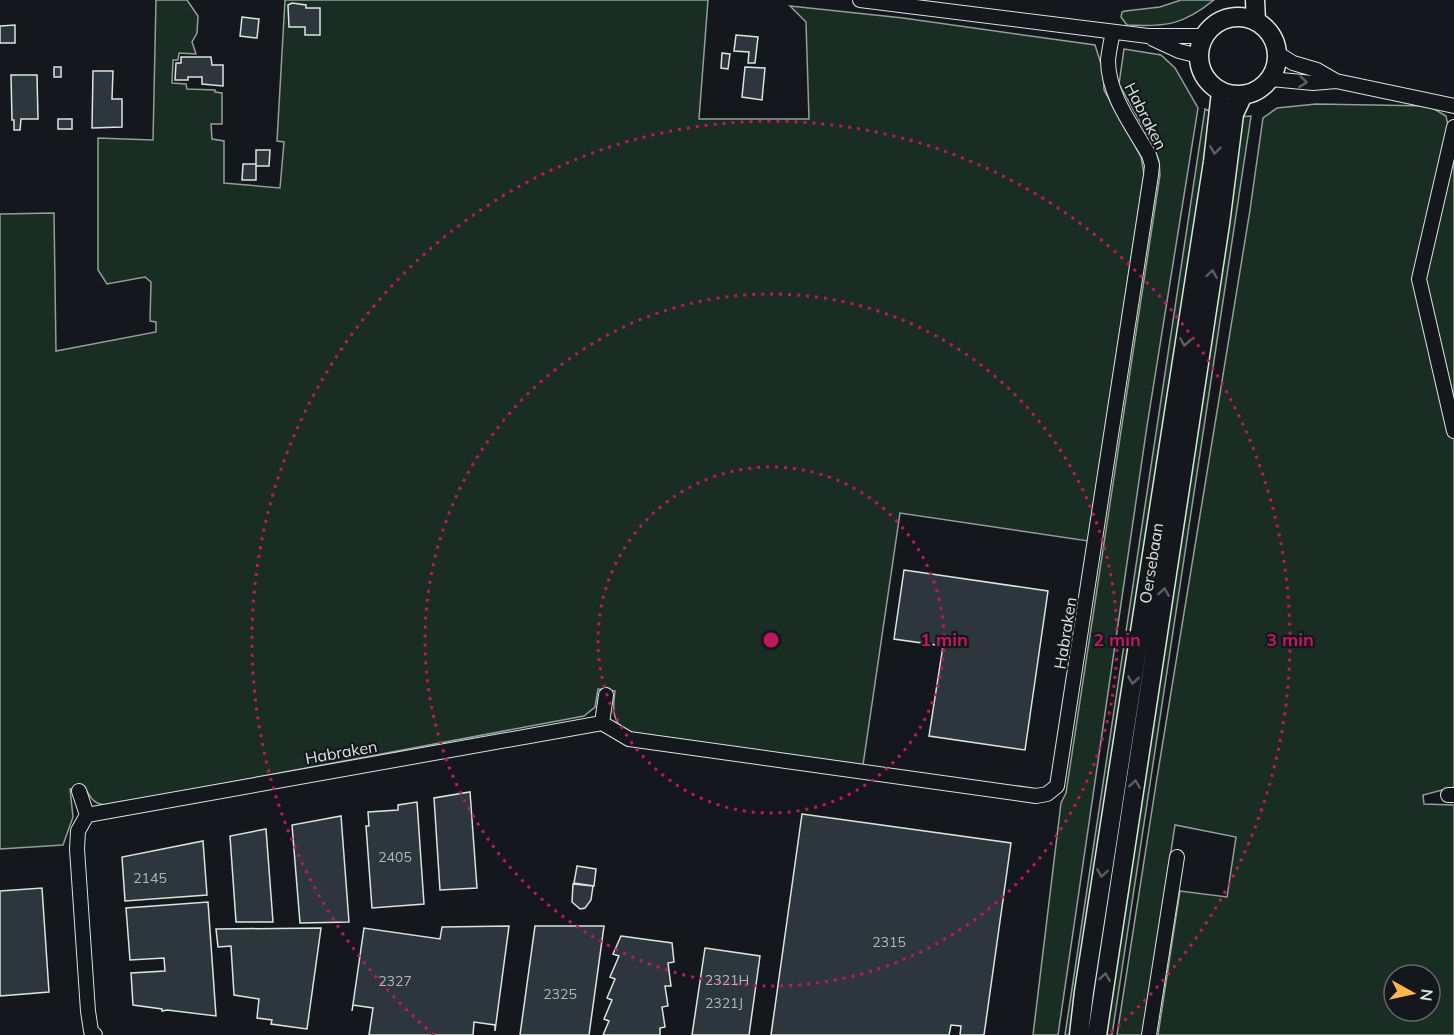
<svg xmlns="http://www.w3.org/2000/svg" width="1454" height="1035" font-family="Mulish,sans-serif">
  <rect width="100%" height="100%" fill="#14181c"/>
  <!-- green -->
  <path fill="#1a2d24" stroke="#939e99" stroke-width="1.5" fill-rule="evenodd" d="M 156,0 L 187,0 L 198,16 L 197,33 L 192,42 L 196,54 L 179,53 L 178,60 L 173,60 L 172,83 L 186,84 L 187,89 L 215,90 L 215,92 L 222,93 L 222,124 L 211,124 L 212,139 L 224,141 L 224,183 L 280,188 L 284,142 L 277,141 L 285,0 L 708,0 L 699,119 L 809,119 L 806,22 L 790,6 L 903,18 L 1095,45 L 1103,70 L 1104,90 L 1141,157 L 1144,174 L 1088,541 L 900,513 L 863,765 L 627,732 C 611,722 613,707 615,691 L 598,689 L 595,707 L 584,716 L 109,805 C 95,805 91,800 85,787 L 70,789 L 73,817 L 63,845 L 0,849 L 0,214 L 54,213 L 56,351 L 156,332 L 156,322 L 150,321 L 151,282 L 145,277 L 107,284 L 98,270 L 98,138 L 153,140 Z
    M 1181,0 L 1214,0 C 1183,25 1166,27 1127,25 L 1121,17 L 1122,12 L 1125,11 L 1160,7 Z
    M 1124,49 L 1161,55 L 1175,68 L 1198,108 L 1147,426 L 1058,1035 L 1033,1035 L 1061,803 L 1066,793 L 1160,175 L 1159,161 L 1153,145 L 1119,84 Z
    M 1316,104 L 1429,106 L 1446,116 L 1448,126 L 1454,128 L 1454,787 L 1423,795 L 1424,804 L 1454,805 L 1454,1035 L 1158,1035 L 1180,891 L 1227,897 L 1236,837 L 1175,825 L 1143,1035 L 1117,1035 L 1156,784 L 1250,210 L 1263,118 L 1277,108 ZM 1394,975 L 1430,975 L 1430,1011 L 1394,1011 Z
    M 1205,109 L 1215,114 L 1077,1035 L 1065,1035 Z
    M 1251,116 L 1112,1035 L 1101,1035 L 1239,117 Z"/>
  <!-- building -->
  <path fill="#2c363c" stroke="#d8e6dc" stroke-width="1.5" d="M 292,3 L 306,5 L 306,8 L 320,8 L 320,35 L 305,35 L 305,27 L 289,27 L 288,5 Z
    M 242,17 L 259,19 L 257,38 L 240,36 Z
    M 15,25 L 15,43 L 0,43 L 0,26 Z
    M 736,35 L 758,37 L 755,63 L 748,63 L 749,52 L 734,51 Z
    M 722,53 L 730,54 L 728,69 L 721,68 Z
    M 181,57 L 211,57 L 212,65 L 223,65 L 223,86 L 202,84 L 202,77 L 188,77 L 188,80 L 175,80 L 176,63 L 181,63 Z
    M 54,67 L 61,67 L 61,77 L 54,77 Z
    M 745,67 L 765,68 L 762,100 L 742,97 Z
    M 93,71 L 113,71 L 112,99 L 122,99 L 122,127 L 92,128 Z
    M 11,75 L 37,75 L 38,119 L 21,119 L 20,130 L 14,130 L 14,120 L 12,120 Z
    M 58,119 L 72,119 L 72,129 L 58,129 Z
    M 256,150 L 270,150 L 269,166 L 256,166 Z
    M 243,164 L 256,164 L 256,180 L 242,180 Z
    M 904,570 L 1048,591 L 1025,750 L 929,736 L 943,646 L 894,639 Z
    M 470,792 L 477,888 L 440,890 L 434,798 Z
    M 417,802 L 424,904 L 372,908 L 366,826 L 369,826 L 368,812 L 398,810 L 398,805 Z
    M 802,814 L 1011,843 L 984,1035 L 960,1035 L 961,1026 L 951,1025 L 949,1035 L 771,1035 Z
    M 341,816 L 349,922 L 300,923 L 292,825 Z
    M 266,829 L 273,922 L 236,922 L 230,836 Z
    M 203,841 L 207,895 L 125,901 L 122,857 Z
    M 577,866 L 596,869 L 594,886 L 574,883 Z
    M 573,884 L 593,886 L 591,900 L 585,908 L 580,909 L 572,902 Z
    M 42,888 L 49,992 L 0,996 L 0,891 Z
    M 208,902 L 216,1016 L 167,1010 L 162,1011 L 162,1009 L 133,1005 L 131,973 L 165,971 L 164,958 L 130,960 L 126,908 Z
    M 509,926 L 495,1031 L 495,1025 L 474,1022 L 473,1035 L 369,1035 L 373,1008 L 353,1005 L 352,1011 L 364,928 L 440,939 L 442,927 Z
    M 535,926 L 604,926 L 589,1035 L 520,1035 Z
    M 321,928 L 307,1029 L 271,1024 L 272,1020 L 257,1018 L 259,999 L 234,995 L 231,946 L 218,947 L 216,929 Z
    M 621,936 L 672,943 L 674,962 L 668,963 L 671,986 L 665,986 L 668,1006 L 662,1007 L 665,1027 L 660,1028 L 660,1035 L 603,1035 L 609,1021 L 604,1019 L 612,1000 L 607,998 L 615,979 L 610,977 L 619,956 L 613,954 Z
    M 705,948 L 760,956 L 749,1035 L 692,1035 Z"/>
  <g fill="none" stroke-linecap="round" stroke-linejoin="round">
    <!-- street casing -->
    <g stroke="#d8e6dc" stroke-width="16">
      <path id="street" d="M 860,0 L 1148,36 L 1204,36
        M 1153,39 L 1179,51 L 1199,56
        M 1277,53 L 1293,63 L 1317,70 L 1336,81 L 1454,106
        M 1270,79 L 1313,83 L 1336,81
        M 1454,127 L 1419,279 L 1454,431
        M 602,723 L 606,695
        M 79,791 L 87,815
        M 1448,795 L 1454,795
        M 95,1035 L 91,1031 L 88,1011 L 77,849 L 78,831 L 87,815 L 602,723 L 629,739 L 1036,796 L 1047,794 L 1057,786 L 1151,175 L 1152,165 L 1149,155 C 1132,125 1108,95 1108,60 C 1109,51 1111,41 1113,32
        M 1149,1035 L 1177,857"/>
    </g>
    <!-- secondary casing -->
    <g stroke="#d8e6dc" stroke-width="21">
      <path id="secondary" d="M 1255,0 L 1256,21
        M1199 56a39 39 0 1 1 78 0a39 39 0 1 1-78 0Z
        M 1079,1035 L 1084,992 L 1213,162 L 1221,92
        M 1097,1035 L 1220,224 L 1234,114 L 1243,95"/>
    </g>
    <!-- street -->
    <use href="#street" stroke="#14181c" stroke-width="14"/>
    <!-- secondary -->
    <use href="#secondary" stroke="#14181c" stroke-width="18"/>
  </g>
  <!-- one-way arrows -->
  <defs><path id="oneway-chevron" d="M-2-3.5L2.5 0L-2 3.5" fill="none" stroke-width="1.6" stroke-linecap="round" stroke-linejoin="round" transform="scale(1.5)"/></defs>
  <g stroke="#59605f">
    <use href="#oneway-chevron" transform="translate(1303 82) rotate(7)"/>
    <use href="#oneway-chevron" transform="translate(1215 150) rotate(97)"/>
    <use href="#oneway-chevron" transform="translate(1212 274) rotate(-81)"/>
    <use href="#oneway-chevron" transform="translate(1185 342) rotate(99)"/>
    <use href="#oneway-chevron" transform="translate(1164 592) rotate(-81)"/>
    <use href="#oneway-chevron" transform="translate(1133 680) rotate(99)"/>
    <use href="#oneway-chevron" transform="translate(1135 784) rotate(-81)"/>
    <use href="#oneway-chevron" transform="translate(1102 873) rotate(99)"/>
    <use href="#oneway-chevron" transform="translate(1105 977) rotate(-81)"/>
  </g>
  <!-- distance rings -->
  <g fill="none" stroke="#c2185b" stroke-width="3" stroke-dasharray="3 6">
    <circle cx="771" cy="640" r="173"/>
    <circle cx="771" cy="640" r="346"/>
    <path d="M434 1035A519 519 0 1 1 1108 1035"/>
  </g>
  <g text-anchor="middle" stroke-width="4.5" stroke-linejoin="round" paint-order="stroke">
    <!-- number labels -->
    <g font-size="14" fill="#adbab4">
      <text x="395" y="862">2405</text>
      <text x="150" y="883">2145</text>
      <text x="889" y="947">2315</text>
      <text x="727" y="985">2321H</text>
      <text x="395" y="986">2327</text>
      <text x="560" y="999">2325</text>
      <text x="724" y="1008">2321J</text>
    </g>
    <!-- street labels -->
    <g font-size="16" fill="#d8e6dc" stroke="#14181c">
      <text transform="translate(1146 116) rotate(63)" y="6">Habraken</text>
      <text transform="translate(1151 563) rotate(-81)" y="6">Oersebaan</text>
      <text transform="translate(1065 633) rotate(-81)" y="6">Habraken</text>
      <text transform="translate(341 752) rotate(-10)" y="6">Habraken</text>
    </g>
  </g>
  <circle cx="771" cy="640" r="9" fill="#c2185b" stroke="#14181c" stroke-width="3"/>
  <g font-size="18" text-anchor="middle" font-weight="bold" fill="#c2185b" stroke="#14181c" stroke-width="4.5" stroke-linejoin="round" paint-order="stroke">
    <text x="944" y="646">1 min</text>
    <text x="1117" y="646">2 min</text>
    <text x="1290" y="646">3 min</text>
  </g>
  <!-- north arrow -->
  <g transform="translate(1412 993) rotate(98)"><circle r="28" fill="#14181c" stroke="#626a69" stroke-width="1.5"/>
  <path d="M0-4.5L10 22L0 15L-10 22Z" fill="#ffb74d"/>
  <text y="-9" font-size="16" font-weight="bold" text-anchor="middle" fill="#d8e6dc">N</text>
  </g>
</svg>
